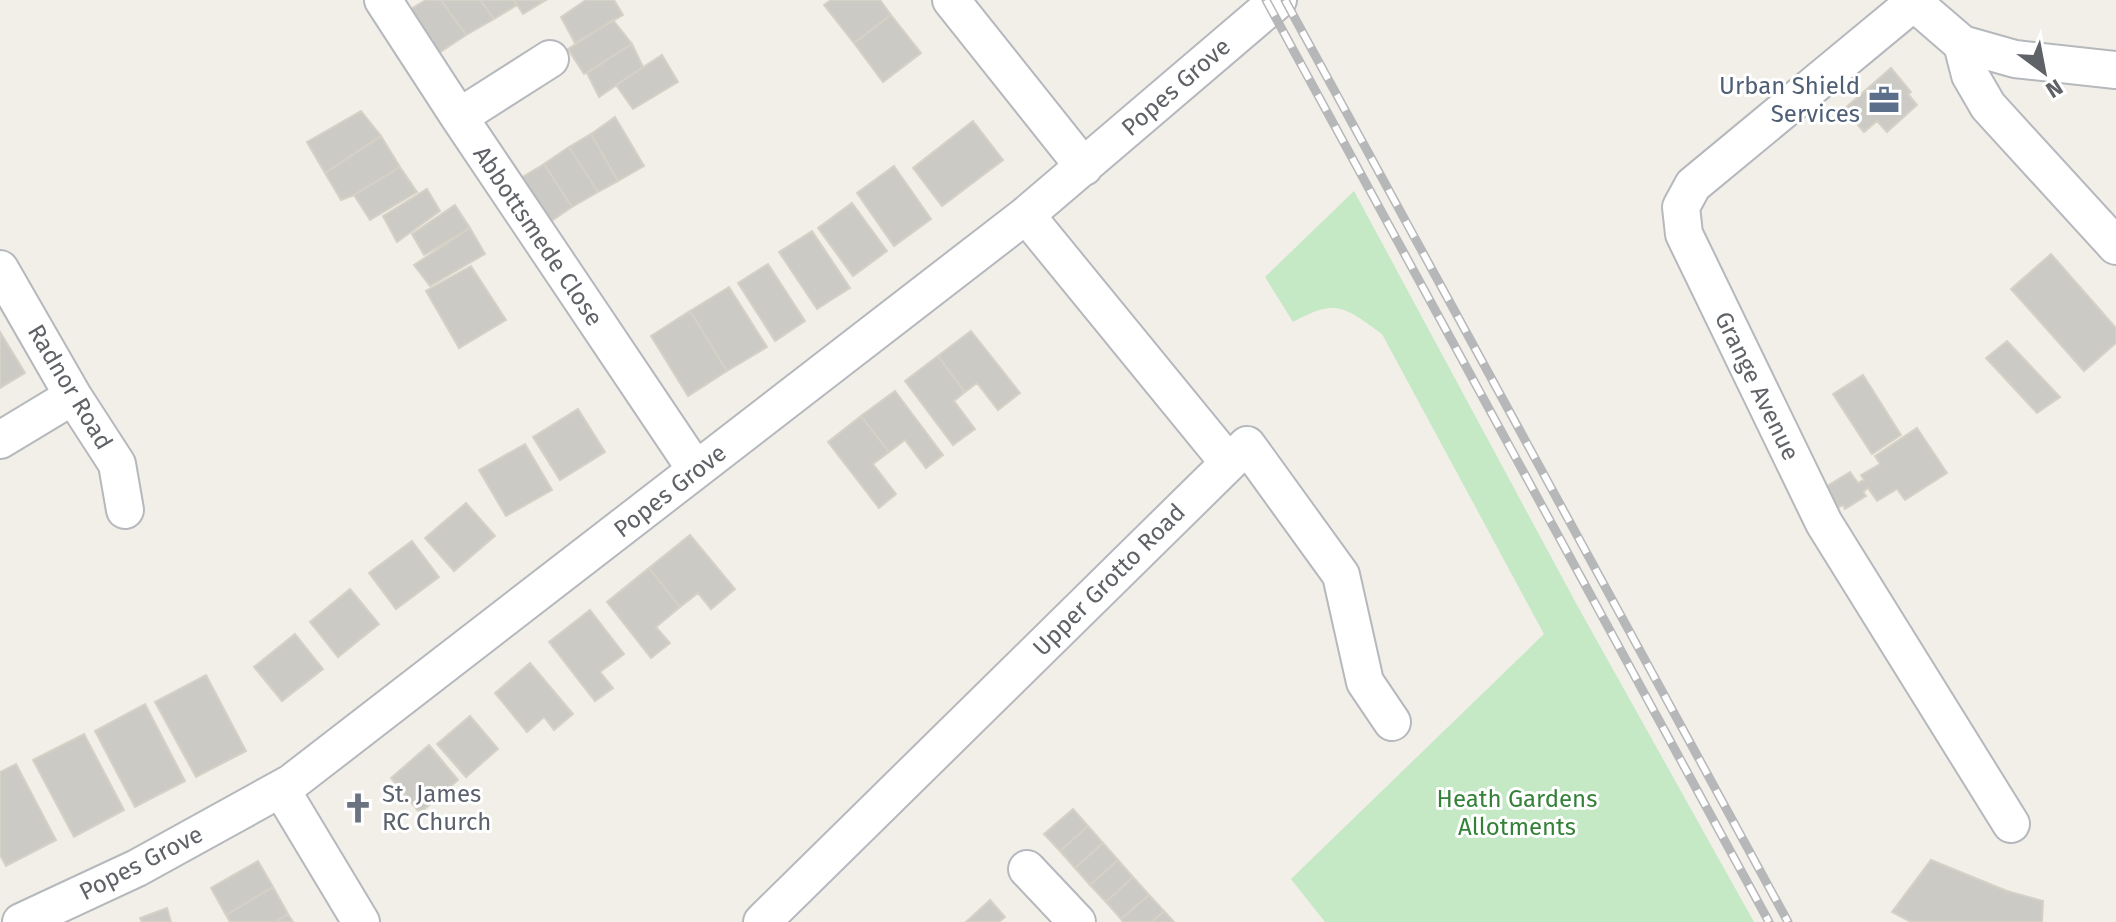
<svg xmlns="http://www.w3.org/2000/svg" width="2116" height="922" font-family="'Fira Sans',sans-serif">
  <rect width="100%" height="100%" fill="#f1efe8"/>
  <!-- green -->
  <path fill="#c5e8c5" d="M 1354,191 L 1577,605 L 1754,922 L 1325,922 L 1291,879 L 1544,634 L 1382,334 C 1344,307 1337,298 1293,322 L 1265,277 Z"/>
  <!-- building -->
  <path fill="#cccac5" stroke="#d6d1c6" stroke-width="2" d="M 426,0 L 441,0 L 466,35 L 436,55 L 404,13 Z
    M 441,0 L 480,0 L 494,19 L 466,35 Z
    M 480,0 L 514,0 L 517,5 L 494,19 Z
    M 514,0 L 546,0 L 523,14 Z
    M 586,0 L 614,0 L 623,15 L 575,43 L 561,17 Z
    M 831,0 L 880,0 L 891,15 L 854,43 L 824,5 Z
    M 891,15 L 921,53 L 883,82 L 854,43 Z
    M 613,20 L 632,44 L 584,74 L 568,49 Z
    M 632,44 L 643,67 L 599,97 L 587,73 Z
    M 662,55 L 678,82 L 633,109 L 616,85 Z
    M 1891,68 L 1911,92 L 1908,94 L 1917,105 L 1887,132 L 1877,121 L 1864,132 L 1844,109 Z
    M 361,111 L 381,136 L 325,173 L 307,142 Z
    M 615,117 L 644,166 L 618,181 L 591,134 Z
    M 973,121 L 1003,160 L 942,206 L 913,168 Z
    M 591,134 L 618,181 L 598,192 L 569,147 Z
    M 381,136 L 400,167 L 354,195 L 341,200 L 325,173 Z
    M 569,147 L 598,192 L 572,207 L 544,164 Z
    M 544,164 L 572,207 L 547,224 L 516,181 Z
    M 894,166 L 931,219 L 894,246 L 857,193 Z
    M 400,167 L 417,192 L 370,220 L 354,195 Z
    M 427,189 L 440,211 L 397,242 L 383,216 Z
    M 852,203 L 887,251 L 853,276 L 818,228 Z
    M 455,205 L 470,228 L 424,255 L 412,234 Z
    M 470,228 L 485,254 L 430,286 L 414,265 Z
    M 812,231 L 850,288 L 817,309 L 779,252 Z
    M 2051,254 L 2116,328 L 2116,343 L 2084,371 L 2011,289 Z
    M 768,264 L 805,321 L 775,341 L 738,283 Z
    M 471,266 L 506,320 L 459,348 L 426,291 Z
    M 729,287 L 767,347 L 727,371 L 690,311 Z
    M 690,311 L 727,371 L 688,396 L 651,336 Z
    M 971,331 L 1020,393 L 998,410 L 977,383 L 965,392 L 938,356 Z
    M 0,332 L 25,373 L 0,388 Z
    M 2007,341 L 2060,397 L 2037,413 L 1986,358 Z
    M 938,356 L 965,392 L 954,401 L 975,429 L 953,445 L 905,381 Z
    M 1863,375 L 1901,435 L 1872,454 L 1833,394 Z
    M 895,391 L 943,455 L 926,468 L 905,440 L 889,452 L 861,416 Z
    M 578,409 L 605,452 L 560,480 L 533,437 Z
    M 861,416 L 889,452 L 873,464 L 896,494 L 879,508 L 828,442 Z
    M 1917,428 L 1947,473 L 1905,500 L 1897,489 L 1877,501 L 1868,488 L 1863,492 L 1866,496 L 1845,509 L 1843,505 L 1831,511 L 1821,490 L 1850,472 L 1858,483 L 1864,480 L 1861,475 L 1880,464 L 1875,456 Z
    M 525,444 L 552,490 L 506,516 L 479,470 Z
    M 466,503 L 495,536 L 454,571 L 425,538 Z
    M 690,535 L 735,589 L 711,609 L 698,593 L 680,607 L 649,568 Z
    M 412,541 L 439,577 L 396,609 L 369,573 Z
    M 649,568 L 680,607 L 656,627 L 670,643 L 651,658 L 607,602 Z
    M 350,589 L 379,624 L 338,657 L 310,622 Z
    M 590,610 L 624,654 L 600,672 L 613,688 L 595,701 L 549,642 Z
    M 295,634 L 323,669 L 282,701 L 254,667 Z
    M 530,663 L 573,714 L 554,730 L 544,717 L 527,732 L 495,693 Z
    M 206,675 L 246,751 L 196,777 L 155,702 Z
    M 145,704 L 185,781 L 135,807 L 95,731 Z
    M 470,716 L 498,749 L 466,777 L 437,744 Z
    M 84,734 L 124,810 L 74,837 L 33,760 Z
    M 429,745 L 458,780 L 420,813 L 391,778 Z
    M 16,764 L 56,840 L 6,866 L 0,855 L 0,772 Z
    M 1073,809 L 1088,826 L 1060,851 L 1044,834 Z
    M 1088,826 L 1103,843 L 1075,868 L 1060,851 Z
    M 1103,843 L 1118,860 L 1090,885 L 1075,868 Z
    M 1118,860 L 1133,877 L 1106,902 L 1090,885 Z
    M 1931,860 L 2007,891 L 2043,901 L 2042,922 L 1911,922 L 1892,912 Z
    M 258,861 L 273,887 L 226,915 L 211,888 Z
    M 1133,877 L 1149,895 L 1121,919 L 1106,902 Z
    M 273,887 L 288,914 L 275,922 L 230,922 L 226,915 Z
    M 1149,895 L 1164,911 L 1152,922 L 1123,922 L 1121,919 Z
    M 990,900 L 1005,917 L 999,922 L 966,922 Z
    M 167,908 L 171,922 L 142,922 L 140,918 Z
    M 1164,911 L 1174,922 L 1152,922 Z
    M 288,914 L 293,922 L 275,922 Z"/>
  <g fill="none" stroke-linecap="round" stroke-linejoin="round">
    <!-- minor casing -->
    <g stroke="#b5b8bc" stroke-width="40">
      <path id="minor" d="M 383,0 L 459,117 L 696,470
        M 951,0 L 1084,167
        M 1911,0 L 1962,44 L 1970,75 L 1988,106 L 2116,246
        M 1913,3 L 1693,185 L 1681,207 L 1684,234 L 1824,523 L 2011,824
        M 1962,44 L 2015,59 L 2116,70
        M 459,117 L 550,59
        M 1026,215 L 1228,462
        M 0,269 L 73,396 L 117,464 L 125,510
        M 0,440 L 73,396
        M 281,789 L 361,922
        M 1027,869 L 1077,922
        M 21,922 L 137,868 L 291,783 L 1026,215 L 1278,0
        M 762,922 L 1247,445 L 1341,575 L 1365,682 L 1392,722"/>
    </g>
    <!-- minor -->
    <use href="#minor" stroke="#fff" stroke-width="36"/>
    <!-- rail casing -->
    <g stroke="#b6b7b8" stroke-width="9">
      <path id="rail" d="M 1266,0 L 1769,922
        M 1285,0 L 1788,922"/>
    </g>
    <!-- rail -->
    <use href="#rail" stroke="#fff" stroke-width="6" stroke-dasharray="18" stroke-linecap="butt"/>
  </g>
  <!-- icons -->
  <defs>
    <g id="office-bare" transform="scale(2.4)"><path d="M-6-3h4V-5.5h4V-3h4V5H-6ZM-1-4.5V-3h2v-1.5ZM-6 0V1H6V0Z" fill="#5c6f8a" stroke="#fff" stroke-width="2.5" paint-order="stroke"/></g>
    <g id="church-bare" transform="scale(2.4)"><path d="M-1.2-6h2.4v3.5h3.3v2.4h-3.3V6h-2.4V-.1h-3.3v-2.4h3.3Z" fill="#6b7280" stroke="#fff" stroke-width="2.5" paint-order="stroke"/></g>
  </defs>
  <g fill-rule="evenodd">
    <use href="#office-bare" x="1884" y="100"/>
    <use href="#church-bare" x="358" y="808"/>
  </g>
  <g text-anchor="middle" stroke-width="6" stroke-linejoin="round" paint-order="stroke">
    <!-- service labels -->
    <g font-size="24" fill="#4e5e75" stroke="#fff" text-anchor="end">
      <text x="1860" y="94">Urban Shield<tspan x="1860" dy="28">Services</tspan></text>
    </g>
    <!-- street labels -->
    <g font-size="24" fill="#5f6368" stroke="#fff">
      <text transform="translate(1176 87) rotate(-41)" y="8">Popes Grove</text>
      <text transform="translate(538 236) rotate(56)" y="8">Abbottsmede Close</text>
      <text transform="translate(1757 386) rotate(64)" y="8">Grange Avenue</text>
      <text transform="translate(70 387) rotate(59)" y="8">Radnor Road</text>
      <text transform="translate(670 491) rotate(-38)" y="8">Popes Grove</text>
      <text transform="translate(1109 580) rotate(-45)" y="8">Upper Grotto Road</text>
      <text transform="translate(141 863) rotate(-27)" y="8">Popes Grove</text>
    </g>
    <!-- worship labels -->
    <g font-size="24" fill="#5b616d" stroke="#fff" text-anchor="start">
      <text x="382" y="802">St. James<tspan x="382" dy="28">RC Church</tspan></text>
    </g>
    <!-- park labels -->
    <g font-size="24" fill="#348238" stroke="#fff">
      <text x="1517" y="807">Heath Gardens<tspan x="1517" dy="28">Allotments</tspan></text>
    </g>
  </g>
  <!-- north arrow -->
  <g transform="translate(2044 72) rotate(148)" stroke="#ffffff" stroke-width="6" paint-order="stroke">
  <path d="M0-6L14 30L0 20L-14 30Z" fill="#5f6368"/>
  <text y="-12" font-size="22" font-weight="bold" text-anchor="middle" fill="#5f6368">N</text>
  </g>
</svg>
